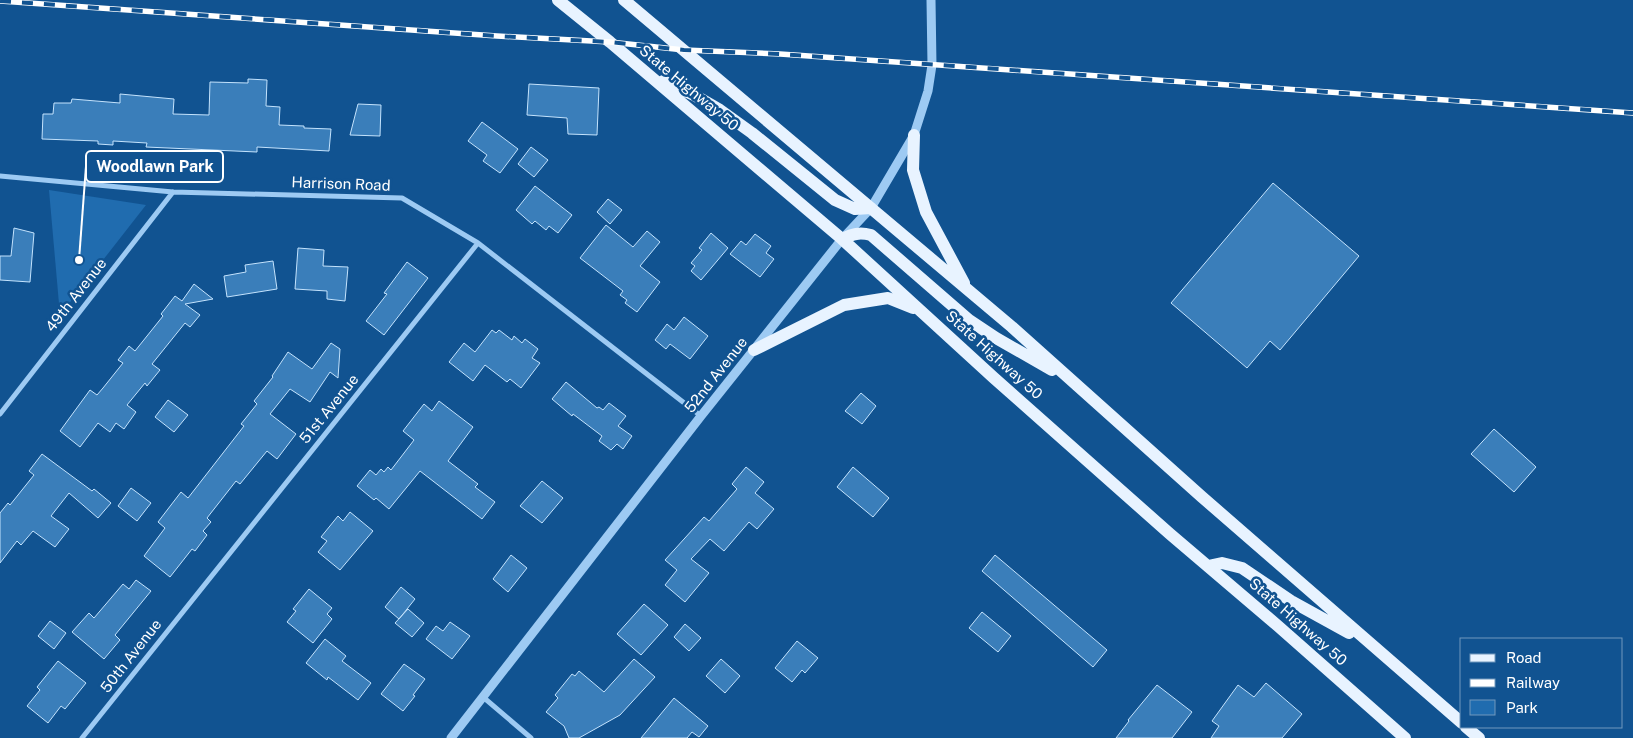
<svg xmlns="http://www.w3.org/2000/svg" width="1633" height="738" font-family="'Public Sans',sans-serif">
  <rect width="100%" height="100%" fill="#115391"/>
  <!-- green -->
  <path fill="#206caf" d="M 49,190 L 146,205 L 60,315 Z"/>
  <!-- building -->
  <path fill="#3a7eba" stroke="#c4e3fd" d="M 248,79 L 267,80 L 266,106 L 280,107 L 279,125 L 304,126 L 304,128 L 331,129 L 329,151 L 257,147 L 257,152 L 146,147 L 147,143 L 113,141 L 113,145 L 98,144 L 98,141 L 42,139 L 43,114 L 53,114 L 54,103 L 71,103 L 72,99 L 120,103 L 120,94 L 174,99 L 173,114 L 209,115 L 210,82 L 248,83 Z
    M 529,84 L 599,88 L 597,135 L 568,134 L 567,118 L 527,115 Z
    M 358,104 L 381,105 L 380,136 L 350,135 Z
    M 482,122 L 518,149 L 500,173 L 483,161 L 487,155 L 468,141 Z
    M 531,147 L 548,160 L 534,177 L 518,164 Z
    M 1273,183 L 1359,256 L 1280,350 L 1270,341 L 1247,368 L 1171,303 Z
    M 535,186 L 572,215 L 558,233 L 549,226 L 546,230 L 535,221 L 532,224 L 516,210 Z
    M 608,199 L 622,210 L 610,224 L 597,212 Z
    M 606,225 L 633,247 L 647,231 L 660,242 L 640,266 L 660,282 L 637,312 L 625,303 L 627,300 L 620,295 L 623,291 L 580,258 Z
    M 14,228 L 34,233 L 30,282 L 0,280 L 0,256 L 11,256 Z
    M 711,233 L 728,248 L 701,280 L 691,271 L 695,266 L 691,263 L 702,250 L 699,248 Z
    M 755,234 L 771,246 L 766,253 L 774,259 L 760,277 L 730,254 L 741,241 L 746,245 Z
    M 298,248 L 324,250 L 323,266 L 348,267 L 345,301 L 327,299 L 327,291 L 295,289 Z
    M 273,261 L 277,289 L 227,297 L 224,276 L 246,272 L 245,265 Z
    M 407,262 L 428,278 L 384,335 L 366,321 L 387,294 L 384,293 Z
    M 194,284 L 213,299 L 185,304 L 200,315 L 190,327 L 185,323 L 152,364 L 160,370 L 147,386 L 145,383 L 127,405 L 136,412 L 124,429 L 116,423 L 110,432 L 98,423 L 80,447 L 60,431 L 90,390 L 97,395 L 103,388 L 123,363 L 118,360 L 129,346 L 135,351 L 163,316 L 161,314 L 175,296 L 182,301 Z
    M 684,317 L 708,336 L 690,359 L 670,344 L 666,349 L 655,340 L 667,324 L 674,330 Z
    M 492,330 L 496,333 L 499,330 L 512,340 L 514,336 L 522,343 L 525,339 L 538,349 L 532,358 L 540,363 L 521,388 L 510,379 L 507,382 L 485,365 L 473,381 L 449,362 L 464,343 L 475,352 Z
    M 331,343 L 340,349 L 338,378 L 330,372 L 310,402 L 290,389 L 270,414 L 296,434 L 277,459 L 267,451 L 240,484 L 236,481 L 207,518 L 211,522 L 203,531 L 207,535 L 195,551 L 192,549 L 170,577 L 144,556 L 165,528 L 158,522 L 181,492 L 188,498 L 244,426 L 241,424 L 257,404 L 254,401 L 273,377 L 272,376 L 288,352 L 312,369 Z
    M 566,382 L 597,408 L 599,407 L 603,410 L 609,403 L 626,416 L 618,426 L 632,436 L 623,449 L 617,444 L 611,450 L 599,441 L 602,436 L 573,414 L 572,416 L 552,399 Z
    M 861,393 L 876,406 L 862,424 L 845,411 Z
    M 168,400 L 188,415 L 174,432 L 155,417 Z
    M 439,401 L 473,427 L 448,461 L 478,484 L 475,487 L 495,502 L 482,519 L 420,471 L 389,509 L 376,498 L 374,500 L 357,486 L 370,470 L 376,475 L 381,469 L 384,472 L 388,467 L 391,470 L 414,440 L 403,431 L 424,404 L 432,411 Z
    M 1494,429 L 1536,467 L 1514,492 L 1471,454 Z
    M 42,454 L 92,491 L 94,489 L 111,503 L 98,518 L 69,493 L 51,516 L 69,529 L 55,547 L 33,531 L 21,545 L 17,541 L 0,563 L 0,513 L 8,503 L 10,505 L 34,475 L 29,471 Z
    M 746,467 L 764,482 L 755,493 L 774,509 L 757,529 L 749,522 L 724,551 L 710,539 L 691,559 L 709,573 L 685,602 L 665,585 L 677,570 L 665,560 L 704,517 L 709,521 L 737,489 L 732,484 Z
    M 853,467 L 889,498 L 873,517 L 837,487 Z
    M 542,481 L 563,498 L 542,523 L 520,506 Z
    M 131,488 L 151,503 L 137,521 L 118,506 Z
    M 350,512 L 373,531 L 340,570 L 318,552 L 327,541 L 321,537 L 338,516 L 343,521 Z
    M 511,555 L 527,568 L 508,592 L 493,579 Z
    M 995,555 L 1107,650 L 1093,667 L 982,571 Z
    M 136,580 L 151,591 L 115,635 L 120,640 L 104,659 L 72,632 L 89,613 L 94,618 L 123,584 L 129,589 Z
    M 401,587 L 415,599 L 399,619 L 385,607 Z
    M 309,589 L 332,608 L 327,614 L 332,619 L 313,643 L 287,622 L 296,611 L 293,609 Z
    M 644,604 L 668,625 L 641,655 L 617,634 Z
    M 408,609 L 424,623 L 412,637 L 395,623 Z
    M 982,612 L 1011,636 L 998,652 L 969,628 Z
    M 50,621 L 66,633 L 54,649 L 38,636 Z
    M 450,622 L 470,636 L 452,659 L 426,639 L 436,626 L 443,631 Z
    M 685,624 L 701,638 L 689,651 L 674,637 Z
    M 325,639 L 346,656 L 342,661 L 371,683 L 358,700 L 328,677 L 327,680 L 306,663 Z
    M 797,641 L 818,658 L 805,673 L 802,670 L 792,682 L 775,668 Z
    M 634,659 L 655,677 L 620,715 L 579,738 L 569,738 L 564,726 L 546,712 L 558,698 L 555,695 L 572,674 L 575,676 L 579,671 L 604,692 Z
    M 721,659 L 740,676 L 725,693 L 706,676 Z
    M 58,661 L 86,683 L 65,709 L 61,706 L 48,723 L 27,706 L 40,690 L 37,687 Z
    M 404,664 L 425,679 L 413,695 L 415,696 L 403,711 L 381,694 Z
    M 1266,683 L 1302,714 L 1282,738 L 1211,738 L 1219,726 L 1212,721 L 1238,685 L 1254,697 Z
    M 1157,685 L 1192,712 L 1172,738 L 1116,738 L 1129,721 L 1128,720 Z
    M 674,698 L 708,726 L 699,737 L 692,732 L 687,738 L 641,738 Z"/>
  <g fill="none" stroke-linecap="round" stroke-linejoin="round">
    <!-- minor -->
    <path stroke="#9dcaf3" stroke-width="5" d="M 0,176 L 173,192 L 402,198 L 478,243 L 701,416
      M 0,414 L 173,192
      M 483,697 L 531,738
      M 82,738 L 478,243"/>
    <!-- tertiary -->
    <path stroke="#9dcaf3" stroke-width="9" d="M 451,738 L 701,416 L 842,239 L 871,208 L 914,135 L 928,91 L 932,65 L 931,0"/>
    <!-- primary -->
    <path stroke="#e8f3ff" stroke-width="12" d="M 558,0 L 610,42 L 842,239 L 994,378 L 1170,534 L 1278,626 L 1405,738
      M 624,0 L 1012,327 L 1202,497 L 1462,723
      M 663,81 L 694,95 L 720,110 L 752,133 L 835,200 L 855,209 L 871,208
      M 914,135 L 913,170 L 926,212 L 964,283
      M 842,239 C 853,234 859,232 871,235 L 969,320 L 996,338 L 1052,370
      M 754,350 L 844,305 L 888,298 L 913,308
      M 1208,566 L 1222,563 L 1242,568 L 1291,601 L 1349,633
      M 1466,727 L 1479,738"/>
    <!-- rail casing -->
    <g stroke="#fff" stroke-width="5.5">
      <path id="rail" d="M 0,1 L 497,36 L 610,42 L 684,50 L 780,54 L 1633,113"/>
    </g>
    <!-- rail -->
    <use href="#rail" stroke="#115391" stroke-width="4" stroke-dasharray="11" stroke-linecap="butt"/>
  </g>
  <g text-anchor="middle" stroke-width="5" stroke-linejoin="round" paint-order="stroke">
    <!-- street labels -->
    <g font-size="15" fill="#fff" stroke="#115391">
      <text transform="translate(689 88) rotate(40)" y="5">State Highway 50</text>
      <text transform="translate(341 184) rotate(2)" y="5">Harrison Road</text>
      <text transform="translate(76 295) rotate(-52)" y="5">49th Avenue</text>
      <text transform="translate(994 355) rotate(42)" y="5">State Highway 50</text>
      <text transform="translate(716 375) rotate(-52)" y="5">52nd Avenue</text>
      <text transform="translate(329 409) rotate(-51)" y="5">51st Avenue</text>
      <text transform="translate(1298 622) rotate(41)" y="5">State Highway 50</text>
      <text transform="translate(131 656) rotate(-52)" y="5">50th Avenue</text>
    </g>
  </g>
  <!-- callouts -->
  <path fill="none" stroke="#fff" stroke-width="2" d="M79 260L86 166"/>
  <circle fill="#fff" stroke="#115391" stroke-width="2" cx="79" cy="260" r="5"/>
  <rect fill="#115391" stroke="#fff" stroke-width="2" x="86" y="151" width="137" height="31" rx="5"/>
  <g font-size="16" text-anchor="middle" font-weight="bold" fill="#fff">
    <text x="155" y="172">Woodlawn Park</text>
  </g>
  <!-- legend -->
  <rect x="1460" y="638" width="162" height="90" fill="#115391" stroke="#7098bd"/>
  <rect x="1470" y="654" width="25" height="8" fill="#e8f3ff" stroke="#7098bd"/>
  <text x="1506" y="663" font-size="15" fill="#ffffff">Road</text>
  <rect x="1470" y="679" width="25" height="8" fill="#ffffff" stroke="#7098bd"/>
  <text x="1506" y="688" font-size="15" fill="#ffffff">Railway</text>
  <rect x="1470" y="700" width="25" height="15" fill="#206caf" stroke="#7098bd"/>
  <text x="1506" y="713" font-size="15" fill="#ffffff">Park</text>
</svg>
